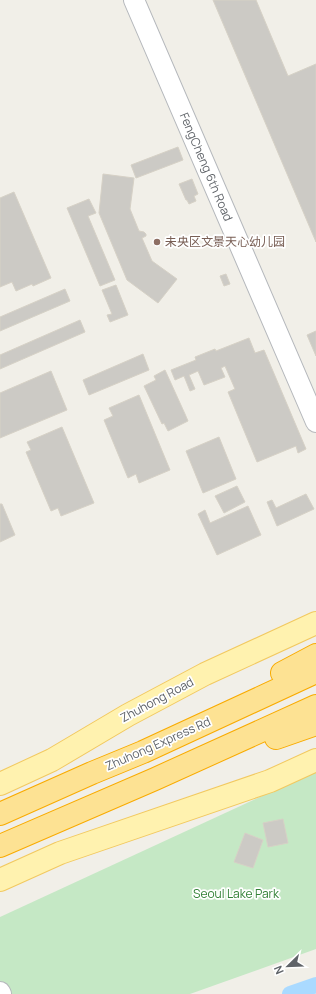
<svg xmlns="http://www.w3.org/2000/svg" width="316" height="994" font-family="Manrope,'Noto Sans SC',sans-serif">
  <rect width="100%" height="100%" fill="#f1efe8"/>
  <!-- green -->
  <path fill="#c5e8c5" d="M 316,771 L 316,949 L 190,994 L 0,994 L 0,917 Z"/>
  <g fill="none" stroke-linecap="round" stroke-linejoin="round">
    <!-- canal -->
    <path stroke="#aadaff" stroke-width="16" d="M 290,994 L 316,985"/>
  </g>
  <!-- building -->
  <path fill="#cccac5" stroke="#d6d1c6" d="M 213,0 L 256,0 L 288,76 L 316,64 L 316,242 Z
    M 178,147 L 183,160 L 136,178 L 131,165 Z
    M 103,174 L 134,178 L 130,209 L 139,231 L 144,232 L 146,234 L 146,236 L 142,238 L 152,261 L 177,279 L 158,303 L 127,280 L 99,213 Z
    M 192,179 L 198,194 L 194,196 L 196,201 L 189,204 L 187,200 L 186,200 L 179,184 Z
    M 14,192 L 51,278 L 33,286 L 32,284 L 16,291 L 12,282 L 0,287 L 0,198 Z
    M 89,199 L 96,213 L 88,216 L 115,280 L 100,286 L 67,208 Z
    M 226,274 L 230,284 L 224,286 L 220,276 Z
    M 116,285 L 128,315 L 110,322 L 107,315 L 112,314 L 102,290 Z
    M 65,289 L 70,301 L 0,331 L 0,317 Z
    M 80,320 L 85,332 L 0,369 L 0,355 Z
    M 316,331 L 316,356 L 307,335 Z
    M 249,338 L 255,353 L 264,350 L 306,449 L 298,453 L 296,446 L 257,462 L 228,392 L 235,389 L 225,366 L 221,368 L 225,377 L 204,385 L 198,371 L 189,375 L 195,389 L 190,391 L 184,376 L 175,380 L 171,370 L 196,360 L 195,357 L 215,349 L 216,351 Z
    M 143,354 L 149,370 L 89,395 L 83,380 Z
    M 165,370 L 185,414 L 188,421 L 168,431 L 164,423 L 162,424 L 144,386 L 156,380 L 154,376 Z
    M 51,371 L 67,410 L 0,438 L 0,393 Z
    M 139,395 L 170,470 L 139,483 L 136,474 L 128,478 L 104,420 L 113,416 L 109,408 Z
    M 62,427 L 94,503 L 61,516 L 58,508 L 51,511 L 26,452 L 31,450 L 27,442 Z
    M 219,437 L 236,479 L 203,493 L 186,451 Z
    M 237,486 L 245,502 L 224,513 L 215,496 Z
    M 306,494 L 314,509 L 277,526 L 267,502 L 272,500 L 276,508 Z
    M 0,504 L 2,504 L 15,535 L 0,542 Z
    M 248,506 L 261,535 L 217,555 L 198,514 L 205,510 L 210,523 Z
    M 283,819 L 288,843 L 268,847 L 263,823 Z
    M 245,833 L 263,840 L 253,868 L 234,862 Z"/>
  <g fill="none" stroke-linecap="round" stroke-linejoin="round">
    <!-- minor casing -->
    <g stroke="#b5b8bc" stroke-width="22">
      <path id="minor" d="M 134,0 L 316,422
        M 0,992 L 1,994"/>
    </g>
    <!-- major casing -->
    <g stroke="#f2c960" stroke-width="24">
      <path id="major" d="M 0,784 L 52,760 L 128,715 L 205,674 L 316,623
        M 0,880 L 60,853 L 270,781 L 316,760"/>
    </g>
    <!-- highway casing -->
    <g stroke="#f9ab00" stroke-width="24">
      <path id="highway" d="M 282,673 L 316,655
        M 276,738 L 316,724
        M 0,814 L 92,773 L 143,752 L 316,672
        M 0,846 L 155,779 L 316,706"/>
    </g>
    <!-- minor -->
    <use href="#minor" stroke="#fff" stroke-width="20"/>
    <!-- major -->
    <use href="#major" stroke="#fff2af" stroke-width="22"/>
    <!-- highway -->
    <use href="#highway" stroke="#fde293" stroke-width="22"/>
  </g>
  <!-- markers -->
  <circle fill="#8d6e63" stroke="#fff" stroke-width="1.5" cx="157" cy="242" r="4"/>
  <g text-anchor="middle" stroke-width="3.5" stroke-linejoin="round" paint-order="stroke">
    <!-- street labels -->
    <g font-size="12" fill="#5f6368" stroke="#fff">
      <text transform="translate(206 167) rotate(67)" y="4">FengCheng 6th Road</text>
      <text transform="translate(157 700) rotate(-28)" y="4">Zhuhong Road</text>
      <text transform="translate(158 744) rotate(-24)" y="4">Zhuhong Express Rd</text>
    </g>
    <!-- education labels -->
    <g font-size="12" fill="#785e54" stroke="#fff" text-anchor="start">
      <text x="165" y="246">未央区文景天心幼儿园</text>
    </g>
    <!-- park labels -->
    <g font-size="12" fill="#348238" stroke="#fff">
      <text x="236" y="898">Seoul Lake Park</text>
    </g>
  </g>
  <!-- north arrow -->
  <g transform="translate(288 966) rotate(247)" stroke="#ffffff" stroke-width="3" paint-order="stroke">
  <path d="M0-3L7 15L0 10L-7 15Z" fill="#5f6368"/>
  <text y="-6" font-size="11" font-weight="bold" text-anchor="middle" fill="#5f6368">N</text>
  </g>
</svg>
